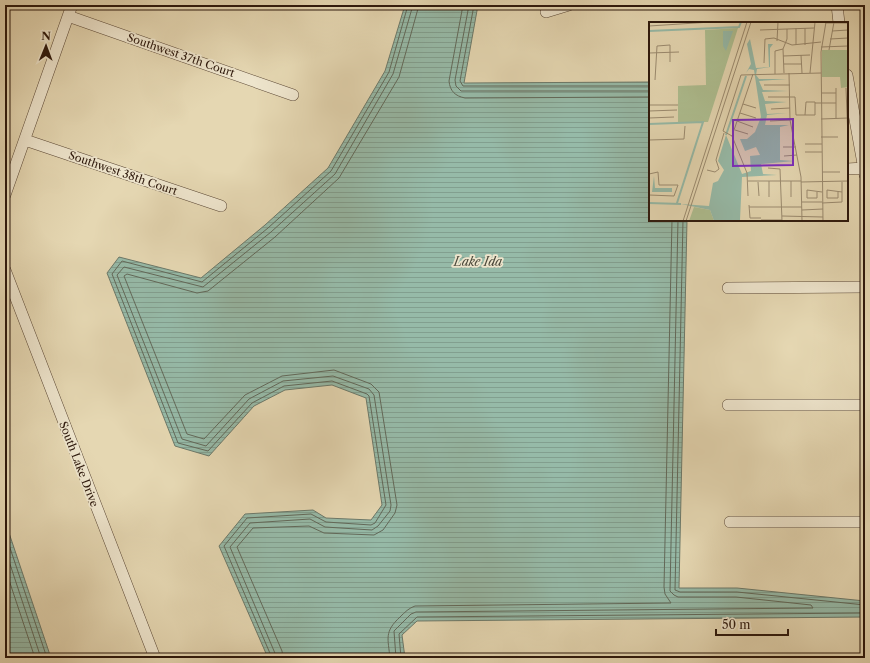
<svg xmlns="http://www.w3.org/2000/svg" width="870" height="663" font-family="'Libre Caslon Text',serif">
  <defs>
    <pattern id="water-rules" width="6" height="5" patternUnits="userSpaceOnUse"><rect width="6" height="5" fill="#96baa8"/><path d="M0 2.5h6" fill="none" stroke="#829f8f"/></pattern>
  </defs>
  <rect width="100%" height="100%" fill="#e5d7b2"/>
  <filter id="stains"><feTurbulence type="fractalNoise" baseFrequency=".005" numOctaves="4"/><feColorMatrix values="0 0 0 0 .2 0 0 0 0 .09 0 0 0 0 .02 0 0 0 .5 -.17"/></filter>
  <radialGradient id="worn" r=".72"><stop offset=".6" stop-color="#630" stop-opacity="0"/><stop offset="1" stop-color="#630" stop-opacity=".3"/></radialGradient>
  <!-- water -->
  <path fill="url(#water-rules)" stroke="#6c796a" d="M 405,5 L 478,5 L 464,83 L 650,82 L 650,220 L 687,220 L 679,588 L 737,588 L 865,601 L 865,617 L 417,621 L 402,635 L 405,658 L 268,658 L 219,546 L 245,514 L 313,510 L 326,518 L 371,520 L 382,505 L 366,398 L 332,385 L 285,390 L 254,406 L 209,456 L 175,446 L 107,273 L 119,257 L 201,278 L 265,225 L 328,168 L 385,71 Z
    M 5,521 L 51,658 L 5,658 Z"/>
  <g fill="none" stroke-linecap="round" stroke-linejoin="round">
    <!-- shore -->
    <path stroke="#62695a" stroke-width="1" d="M 463,5 L 449,81 C 450,91 455,96 465,98 L 650,97
      M 469,5 L 455,80 L 456,86 L 461,91 L 650,91
      M 474,5 L 460,81 L 463,86 L 650,86
      M 683,220 L 675,590 L 680,592 L 737,592 L 865,605
      M 5,533 L 47,658
      M 5,549 L 41,658
      M 5,568 L 35,658
      M 272,658 L 224,546 L 247,518 L 311,514 L 326,522 L 371,525 L 375,523 L 386,505 L 369,396 L 367,394 L 332,381 L 284,386 L 252,403 L 208,451 L 178,443 L 112,274 L 122,261 L 202,282 L 268,228 L 331,171 L 389,72 L 408,5
      M 277,658 L 230,547 L 250,523 L 310,519 L 325,527 L 372,530 L 378,526 L 390,511 L 391,505 L 374,395 L 369,389 L 333,376 L 283,381 L 249,399 L 206,446 L 182,439 L 117,275 L 124,267 L 203,287 L 271,232 L 335,174 L 393,74 L 413,5
      M 283,658 L 282,651 L 237,547 L 253,528 L 309,526 L 324,533 L 374,535 L 383,530 L 395,513 L 397,505 L 379,392 L 371,384 L 334,370 L 282,376 L 245,395 L 204,439 L 187,434 L 124,276 L 127,274 L 197,293 L 208,291 L 275,237 L 339,178 L 399,77 L 419,5
      M 390,658 C 388,638 384,632 400,617 C 405,612 409,608 415,606 L 671,603 L 665,594 L 664,587 L 672,220
      M 396,658 L 394,631 L 411,614 L 416,612 L 813,608 L 811,605 L 736,597 L 678,597 L 674,595 L 670,591 L 678,220
      M 401,658 L 399,634 L 417,617 L 865,613"/>
    <!-- minor casing -->
    <g stroke="#5b4836" stroke-width="12">
      <path id="minor" d="M 837,5 L 839,23
        M 546,12 L 569,5
        M 68,16 L 293,95
        M 847,75 L 865,175
        M 25,140 L 221,206
        M 847,169 L 864,168
        M 5,195 L 72,5
        M 5,270 L 155,658
        M 728,288 L 865,287
        M 728,405 L 865,405
        M 730,522 L 865,522"/>
    </g>
    <!-- minor -->
    <use href="#minor" stroke="#eee5cd" stroke-width="11"/>
  </g>
  <g text-anchor="middle" stroke-width="3.5" stroke-linejoin="round" paint-order="stroke">
    <!-- street labels -->
    <g font-size="11" fill="#2d180c" stroke="#eee5cd">
      <text transform="translate(181 55) rotate(19)" y="4">Southwest 37th Court</text>
      <text transform="translate(123 173) rotate(19)" y="4">Southwest 38th Court</text>
      <text transform="translate(79 464) rotate(69)" y="4">South Lake Drive</text>
    </g>
    <!-- water labels -->
    <g font-size="12" font-style="italic" fill="#4c493b" stroke="#eee5cd">
      <text x="478" y="266">Lake Ida</text>
    </g>
  </g>
  <!-- overview -->
  <g transform="translate(649 22)">
    <rect width="199" height="199" fill="#e5d7b2"/>
    <path d="M 173,28 L 199,28 L 199,65 L 192,66 L 191,55 L 173,55 Z" fill="#aebf91"/>
    <path d="M 89,6 L 59,100 L 29,100 L 29,64 L 57,63 L 56,8 ZM 45,185 L 61,188 L 65,199 L 40,199 Z" fill="#aebf91"/>
    <path d="M 48,71 L 58,75 L 60,83 L 49,83 Z" fill="#aebf91"/>
    <path d="M 74,9 L 84,9 L 77,29 L 74,24 ZM 101,17 L 107,46 L 120,45 L 119,22 L 124,22 L 121,26 L 121,45 L 108,47 L 107,53 L 110,57 L 138,57 L 110,59 L 114,68 L 139,69 L 113,70 L 116,79 L 138,80 L 116,82 L 118,92 L 138,91 L 118,93 L 116,103 L 140,103 L 131,105 L 131,138 L 145,139 L 112,142 L 114,152 L 128,153 L 93,155 L 91,198 L 65,199 L 61,188 L 32,182 L 60,184 L 64,161 L 69,159 L 75,148 L 69,139 L 77,113 L 93,152 L 102,149 L 101,134 L 111,133 L 107,125 L 96,129 L 91,117 L 98,117 L 106,110 L 112,95 L 105,48 L 100,47 L 97,51 L 102,42 L 98,22 ZM 5,154 L 6,166 L 23,166 L 23,170 L 3,170 Z" fill="#96baa8"/>
    <path fill="none" stroke="#96baa8" stroke-width="2" d="M 0,9 L 90,5 L 92,0M 0,102 L 54,100 L 28,181M 77,113 L 97,54M 0,181 L 32,182"/>
    <path fill="none" stroke="#9b8b70" stroke-width="1" d="M 176,1 L 199,1M 0,4 L 62,0M 147,6 L 147,23M 156,6 L 156,23M 111,8 L 165,6M 183,9 L 199,8M 116,17 L 125,16 L 143,23 L 172,20M 181,17 L 199,16M 128,19 L 129,0M 172,25 L 199,24M 180,28 L 185,0M 0,31 L 30,30M 152,33 L 153,51M 134,34 L 161,33M 115,41 L 116,17M 135,42 L 153,42M 135,51 L 134,27 L 138,17 L 138,7M 140,51 L 141,98 L 152,155 L 153,199M 161,51 L 166,0M 126,52 L 126,29 L 134,27M 6,58 L 8,24 L 21,23 L 21,40M 115,63 L 141,63M 187,66 L 187,97M 197,66 L 199,117M 172,71 L 187,71M 119,75 L 146,75 L 147,93 L 166,93 L 166,80 L 157,80 L 156,93M 166,81 L 187,81M 94,82 L 107,86M 0,83 L 29,83M 122,87 L 141,86M 0,89 L 28,88M 91,91 L 107,96M 0,96 L 25,95M 172,97 L 199,96M 88,99 L 104,105M 121,99 L 141,98M 86,108 L 99,112M 83,114 L 74,109 L 92,53 L 172,51M 172,115 L 189,115M 0,118 L 35,117 L 36,104M 156,122 L 173,122M 134,125 L 147,125M 156,130 L 173,130M 135,134 L 148,133M 119,146 L 131,147 L 133,199M 58,148 L 66,150 L 70,147 L 67,138 L 75,111M 173,150 L 191,150M 0,152 L 9,150 L 10,163 L 29,163 L 25,174 L 0,173M 99,159 L 152,159M 120,159 L 120,175M 142,159 L 142,175M 109,160 L 110,174M 152,160 L 199,159M 158,172 L 158,168 L 173,170M 158,172 L 158,176 L 168,176 L 168,170M 178,172 L 178,168 L 193,170M 178,172 L 178,176 L 189,176 L 189,170M 99,174 L 98,151 L 83,114 L 104,52M 153,180 L 173,180M 173,181 L 193,180 L 193,160M 100,183 L 101,196 L 112,196M 100,185 L 153,185M 153,188 L 174,187M 133,194 L 174,195M 112,198 L 133,198M 34,199 L 98,0M 37,199 L 102,0M 174,199 L 172,30 L 177,0"/>
    <path fill="#7b2cbf" fill-opacity="0.15" stroke="#7b2cbf" stroke-width="2" d="M 144,97 L 144,143 L 84,144 L 84,98 Z"/>
    <rect width="199" height="199" fill="none" stroke="#2d180c" stroke-width="2"/>
  </g>
  <!-- margin -->
  <rect width="870" height="663" fill="none" stroke="#e5d7b2" stroke-width="20"/>
  <rect x="6" y="6" width="858" height="651" fill="none" stroke="#2d180c" stroke-width="2"/>
  <rect x="10" y="10" width="850" height="643" fill="none" stroke="#2d180c"/>
  <!-- north arrow -->
  <g transform="translate(46 46) rotate(1)" stroke="#eee5cd" stroke-width="3" paint-order="stroke">
  <path d="M0-3L7 15L0 10L-7 15Z" fill="#2d180c"/>
  <text y="-6" font-size="11" font-weight="bold" text-anchor="middle" fill="#2d180c">N</text>
  </g>
  <!-- scale -->
  <path d="M716 629v6h72v-6" fill="none" stroke="#2d180c" stroke-width="2"/>
  <text x="722" y="629" font-size="12" fill="#2d180c" stroke="#eee5cd" stroke-width="3" paint-order="stroke">50 m</text>
  <rect width="100%" height="100%" filter="url(#stains)"/>
  <rect width="100%" height="100%" fill="url(#worn)"/>
</svg>
